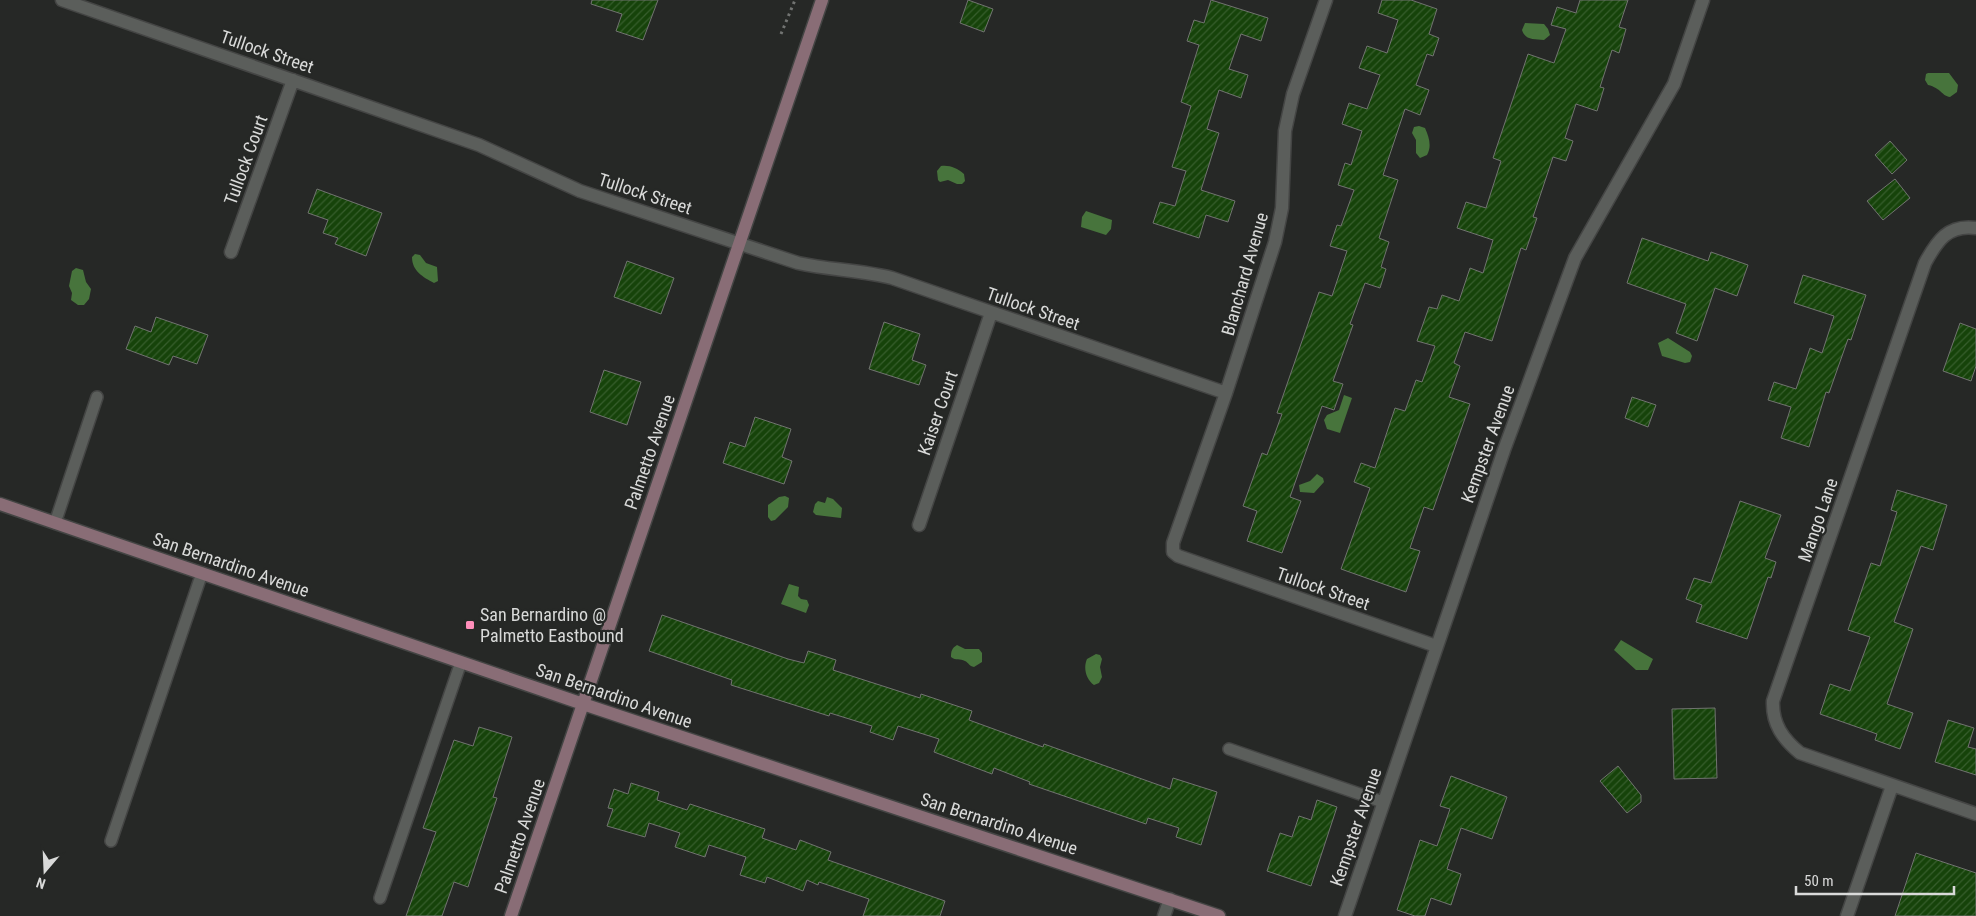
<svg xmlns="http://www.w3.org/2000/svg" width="1976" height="916" font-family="'Roboto Condensed',sans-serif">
  <defs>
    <pattern id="building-hatch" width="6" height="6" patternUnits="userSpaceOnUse" patternTransform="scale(1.25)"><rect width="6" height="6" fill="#16430a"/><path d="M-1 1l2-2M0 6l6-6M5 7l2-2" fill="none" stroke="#375e2d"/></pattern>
  </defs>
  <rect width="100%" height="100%" fill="#262826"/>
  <!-- water -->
  <path fill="#47743c" d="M 1525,23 L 1544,24 L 1548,29 L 1550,35 L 1544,40 C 1534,39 1525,40 1522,30 Z
    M 1928,73 L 1949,73 L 1958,85 L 1957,92 L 1950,97 C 1942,96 1941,88 1928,85 L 1925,80 L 1926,74 Z
    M 1419,126 L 1425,128 C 1429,137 1432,146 1427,155 L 1420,158 L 1416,153 L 1416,140 L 1412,133 L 1414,127 Z
    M 941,166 C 950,165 957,168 964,174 L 965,181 L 962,184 L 957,184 L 948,180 L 940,182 L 938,180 L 937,171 Z
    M 1086,211 L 1112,220 L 1111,229 L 1106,235 L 1081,227 L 1082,217 Z
    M 415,254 L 420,255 L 426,263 L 437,267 L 438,281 L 434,283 C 423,277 412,271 412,257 Z
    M 76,268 L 83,270 L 86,282 L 91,289 L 89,299 L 84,305 L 78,305 L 71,300 L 72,293 L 69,286 L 72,271 Z
    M 1668,338 L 1690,352 L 1692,356 L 1690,362 L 1685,363 L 1662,356 L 1658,343 Z
    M 1344,395 L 1352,398 L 1340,433 L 1327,429 L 1324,420 L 1327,415 L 1339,410 Z
    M 1317,474 L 1323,478 L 1324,482 L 1314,493 L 1300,492 L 1299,485 L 1310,481 Z
    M 785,496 L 789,498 L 788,507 L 775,520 L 771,521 L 768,517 L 768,505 L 779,497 Z
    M 827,497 L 833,499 L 842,508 L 841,518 L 816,515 L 813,512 L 815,504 L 818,501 L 825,503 Z
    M 789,584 L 799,587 L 798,596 L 801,599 L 807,600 L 809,605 L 806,613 L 781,604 Z
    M 1621,640 L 1653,659 L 1648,670 L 1636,670 L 1614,650 Z
    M 957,645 L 965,649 L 979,649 L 982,653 L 982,662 L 974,667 C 969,666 969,663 965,661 C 960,658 956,661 951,657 C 951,651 952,648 957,645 Z
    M 1096,654 L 1100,655 L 1102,659 L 1100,667 L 1102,677 L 1099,683 L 1094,685 C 1086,679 1083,668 1087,659 Z"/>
  <!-- building -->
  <path fill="url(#building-hatch)" stroke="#717370" d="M 592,0 L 658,0 L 643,40 L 616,31 L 622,14 L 591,4 Z
    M 968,0 L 993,9 L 984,32 L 960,23 Z
    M 1211,0 L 1268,18 L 1261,41 L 1241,34 L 1229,69 L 1248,75 L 1241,98 L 1219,90 L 1207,129 L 1219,133 L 1201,190 L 1235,201 L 1228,222 L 1206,215 L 1199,238 L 1153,223 L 1160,202 L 1175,206 L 1186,171 L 1172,167 L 1191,106 L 1181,102 L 1199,45 L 1187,41 L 1194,20 L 1204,23 Z
    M 1382,0 L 1411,0 L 1437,9 L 1429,34 L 1439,38 L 1433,56 L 1427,54 L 1416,85 L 1429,90 L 1420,115 L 1405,109 L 1383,175 L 1398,180 L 1379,238 L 1389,242 L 1381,267 L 1386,269 L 1380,288 L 1365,283 L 1350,324 L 1353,325 L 1333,381 L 1343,384 L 1334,410 L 1322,406 L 1290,497 L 1301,501 L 1282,553 L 1247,541 L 1257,511 L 1243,506 L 1262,453 L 1267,455 L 1282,414 L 1277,413 L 1319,292 L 1332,296 L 1347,251 L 1330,246 L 1337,225 L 1341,226 L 1354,190 L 1338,185 L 1345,163 L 1351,165 L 1362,131 L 1342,124 L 1349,103 L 1367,109 L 1380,75 L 1359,68 L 1367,46 L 1387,53 L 1398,20 L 1378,13 Z
    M 1580,0 L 1628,0 L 1619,27 L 1626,29 L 1619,53 L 1612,50 L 1600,87 L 1604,88 L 1597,111 L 1576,104 L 1565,138 L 1573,141 L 1566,161 L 1553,157 L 1533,217 L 1537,218 L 1526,250 L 1521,248 L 1492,341 L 1465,332 L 1454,363 L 1460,366 L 1449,397 L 1470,404 L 1433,510 L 1424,507 L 1410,548 L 1420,551 L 1406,592 L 1341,569 L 1370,488 L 1354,482 L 1361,463 L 1375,468 L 1395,408 L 1405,411 L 1416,380 L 1422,382 L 1435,346 L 1417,341 L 1429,307 L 1437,309 L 1442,295 L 1459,301 L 1470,268 L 1483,273 L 1493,240 L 1457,228 L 1466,202 L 1486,208 L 1501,161 L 1493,158 L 1528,54 L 1554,63 L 1566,29 L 1551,25 L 1557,7 L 1576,13 Z
    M 1890,141 L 1907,160 L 1892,174 L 1875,155 Z
    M 1895,179 L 1910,198 L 1883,220 L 1867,201 Z
    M 317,189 L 382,213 L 366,256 L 335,244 L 338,238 L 323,233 L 328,220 L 308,213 Z
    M 1642,238 L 1708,261 L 1711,252 L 1748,265 L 1737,296 L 1715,288 L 1697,341 L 1676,333 L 1686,304 L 1627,283 Z
    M 627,261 L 674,278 L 661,314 L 614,297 Z
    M 1803,275 L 1866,295 L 1851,340 L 1848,339 L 1829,393 L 1826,392 L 1809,447 L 1781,438 L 1791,407 L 1768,400 L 1774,382 L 1796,389 L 1810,348 L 1822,353 L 1834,316 L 1794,303 Z
    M 156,317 L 208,335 L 197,364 L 173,356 L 169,365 L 126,349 L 135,326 L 151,332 Z
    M 884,322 L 920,334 L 912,360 L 926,365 L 919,385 L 869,369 Z
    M 1960,323 L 1976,329 L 1976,366 L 1971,381 L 1943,371 Z
    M 604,370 L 641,382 L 627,425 L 590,412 Z
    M 1632,397 L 1656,405 L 1648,427 L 1625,418 Z
    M 755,417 L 791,429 L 782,457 L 792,461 L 784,484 L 723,463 L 730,442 L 745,447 Z
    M 1897,490 L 1947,505 L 1933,550 L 1921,546 L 1894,622 L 1913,629 L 1887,704 L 1913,713 L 1900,749 L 1875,740 L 1877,734 L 1820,714 L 1830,684 L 1850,691 L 1870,637 L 1848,630 L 1871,563 L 1880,566 L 1897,512 L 1891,510 Z
    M 1740,501 L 1781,515 L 1765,558 L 1776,562 L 1771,578 L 1768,577 L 1747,639 L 1696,622 L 1702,605 L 1686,599 L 1694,578 L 1711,583 Z
    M 662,615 L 788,659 L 804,663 L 808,651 L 836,660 L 833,670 L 920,698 L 921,694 L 972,711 L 969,720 L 1043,747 L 1044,744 L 1170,789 L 1173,778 L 1217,792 L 1201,845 L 1176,837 L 1179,828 L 1148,818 L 1146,824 L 1029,784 L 1030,782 L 994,768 L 992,774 L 934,752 L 939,739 L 898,726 L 893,740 L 870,732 L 872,726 L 830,713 L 829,716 L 731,685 L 732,680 L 649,651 Z
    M 1715,708 L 1717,778 L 1674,779 L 1672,709 Z
    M 1948,720 L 1974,728 L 1968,747 L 1976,749 L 1976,775 L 1935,762 Z
    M 479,727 L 512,737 L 493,797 L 497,798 L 468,887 L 454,882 L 442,916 L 406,916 L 436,832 L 423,828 L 454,740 L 473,746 Z
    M 1618,766 L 1641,795 L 1641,802 L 1627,813 L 1600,781 Z
    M 1451,776 L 1507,797 L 1492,839 L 1461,828 L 1447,869 L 1461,874 L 1451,905 L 1431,898 L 1425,916 L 1415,916 L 1397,910 L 1420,840 L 1437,846 L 1450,809 L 1440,806 Z
    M 631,783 L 659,792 L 657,800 L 687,810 L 690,804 L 765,829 L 762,838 L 796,850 L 800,840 L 831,852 L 828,860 L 945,901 L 940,916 L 863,916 L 869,899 L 819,882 L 818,885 L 807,880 L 803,891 L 767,877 L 765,883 L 740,875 L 746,857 L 709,845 L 705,857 L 675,847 L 680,833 L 649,823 L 645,837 L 607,826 L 613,809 L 608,808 L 614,789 L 628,794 Z
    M 1317,800 L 1337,807 L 1311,886 L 1267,871 L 1280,833 L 1292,837 L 1299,816 L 1311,820 Z
    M 1916,853 L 1976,873 L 1976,916 L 1895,916 Z"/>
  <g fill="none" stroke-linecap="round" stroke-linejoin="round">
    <!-- lane casing -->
    <g stroke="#444544" stroke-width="14">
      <path id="lane" d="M 55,523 L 97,397
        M 1229,749 L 1383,802
        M 111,841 L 202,573
        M 380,898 L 461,662"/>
    </g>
    <!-- street casing -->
    <g stroke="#444544" stroke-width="15">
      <path id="street" d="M 62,0 L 479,145 L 580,191 L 798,263 C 829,270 861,270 892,278 L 1226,393
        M 1326,0 L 1293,94 L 1285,131 L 1282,208 L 1275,242 L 1226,393 L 1173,543 L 1173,552 L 1178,556 L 1436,646
        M 1976,228 C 1948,224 1937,241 1925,263 L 1773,701 C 1772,724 1783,739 1800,753 L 1976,814
        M 231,252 L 293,80
        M 919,525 L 991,313
        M 1164,916 L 1170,899
        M 1345,916 L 1504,450 L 1575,258 L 1674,84 L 1703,0
        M 1847,916 L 1892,786"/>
    </g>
    <!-- secondary casing -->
    <g stroke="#444544" stroke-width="15">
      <path id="secondary" d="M 0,504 L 583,704 L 1219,916
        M 511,916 L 822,0"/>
    </g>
    <!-- path -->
    <path stroke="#727472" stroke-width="3" stroke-dasharray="2.5 4" stroke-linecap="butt" d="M 781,34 L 795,0"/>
    <!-- lane -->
    <use href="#lane" stroke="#5b5e5b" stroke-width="11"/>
    <!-- street -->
    <use href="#street" stroke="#5b5e5b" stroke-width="12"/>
    <!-- secondary -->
    <use href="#secondary" stroke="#896d76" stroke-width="12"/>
  </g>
  <!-- markers -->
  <rect fill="#ff8eba" stroke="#262826" stroke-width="2" x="465" y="620" width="10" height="10" rx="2.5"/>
  <g text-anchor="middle" stroke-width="4.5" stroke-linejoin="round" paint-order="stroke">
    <!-- street labels -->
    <g font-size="18" fill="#d9dad9" stroke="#262826">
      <text transform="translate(267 52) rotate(19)" y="6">Tullock Street</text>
      <text transform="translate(246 160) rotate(-70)" y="6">Tullock Court</text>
      <text transform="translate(645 194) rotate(18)" y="6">Tullock Street</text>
      <text transform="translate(1245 274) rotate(-74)" y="6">Blanchard Avenue</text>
      <text transform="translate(1033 309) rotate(19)" y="6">Tullock Street</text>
      <text transform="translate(938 413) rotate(-71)" y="6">Kaiser Court</text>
      <text transform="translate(1488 444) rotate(-70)" y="6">Kempster Avenue</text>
      <text transform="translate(650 452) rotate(-71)" y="6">Palmetto Avenue</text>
      <text transform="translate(1818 520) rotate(-71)" y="6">Mango Lane</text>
      <text transform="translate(231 565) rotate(19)" y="6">San Bernardino Avenue</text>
      <text transform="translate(1323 589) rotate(19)" y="6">Tullock Street</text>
      <text transform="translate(614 696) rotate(19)" y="6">San Bernardino Avenue</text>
      <text transform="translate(999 824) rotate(18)" y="6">San Bernardino Avenue</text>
      <text transform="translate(1356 827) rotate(-71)" y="6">Kempster Avenue</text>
      <text transform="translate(520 836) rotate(-71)" y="6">Palmetto Avenue</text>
    </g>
    <!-- poi labels -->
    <g font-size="18" fill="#d9dad9" stroke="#262826" text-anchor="start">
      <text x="480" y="621">San Bernardino @<tspan x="480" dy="21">Palmetto Eastbound</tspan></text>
    </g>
  </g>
  <!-- north arrow -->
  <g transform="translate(45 871) rotate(199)" stroke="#262826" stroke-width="4" paint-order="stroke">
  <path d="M0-4L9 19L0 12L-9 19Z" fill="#d9dad9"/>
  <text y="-8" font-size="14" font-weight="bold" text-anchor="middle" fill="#d9dad9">N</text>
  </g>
  <!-- scale -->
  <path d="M1796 886v8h158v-8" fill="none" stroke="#d9dad9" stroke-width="2.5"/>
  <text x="1804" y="886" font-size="15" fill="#d9dad9" stroke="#262826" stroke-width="4" paint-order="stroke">50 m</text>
</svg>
